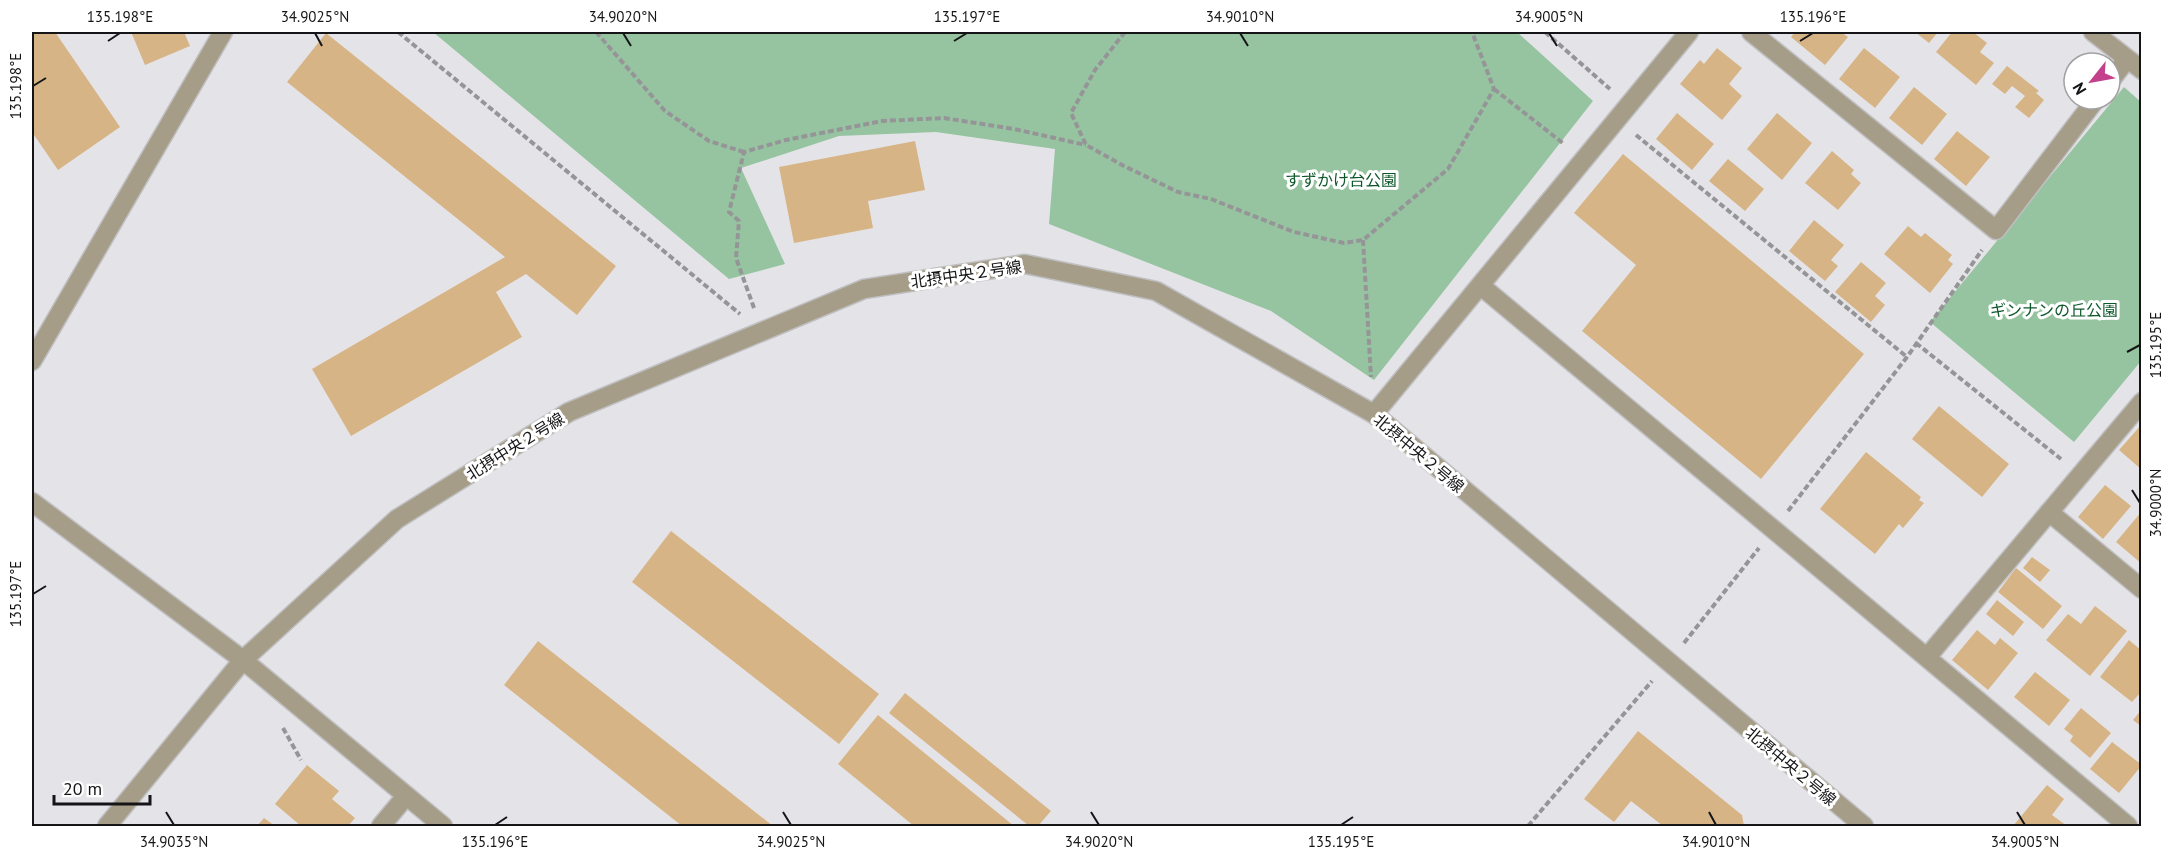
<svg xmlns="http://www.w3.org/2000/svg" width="2173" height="858" font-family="'PT Sans','Noto Sans JP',sans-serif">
  <rect width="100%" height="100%" fill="#e4e4e8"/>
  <!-- green -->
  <path fill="#97c4a0" d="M 433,32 L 1517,32 L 1593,101 L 1374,380 L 1271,311 L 1049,224 L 1055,149 L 936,132 L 839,136 L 741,168 L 785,264 L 729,279 Z
    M 2124,87 L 2141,102 L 2141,361 L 2074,442 L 1930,322 Z"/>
  <!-- building -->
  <path fill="#d7b486" d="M 32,32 L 55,32 L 120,127 L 58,170 L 32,132 Z
    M 131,32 L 184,32 L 190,46 L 145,65 Z
    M 1795,32 L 1841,32 L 1848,37 L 1825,65 L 1791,37 Z
    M 1915,32 L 1938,32 L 1929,43 Z
    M 1952,32 L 1973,32 L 1987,43 L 1980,52 L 1994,63 L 1976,85 L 1936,52 Z
    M 326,33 L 616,266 L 577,315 L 526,274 L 496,292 L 522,337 L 351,436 L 312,369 L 505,257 L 287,82 Z
    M 1717,48 L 1742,68 L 1729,84 L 1742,96 L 1722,120 L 1680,84 L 1700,60 L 1704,64 Z
    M 1864,48 L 1900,77 L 1875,108 L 1839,79 Z
    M 2007,66 L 2039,91 L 2036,93 L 2044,100 L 2029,118 L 2015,107 L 2025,96 L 2012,86 L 2005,94 L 1992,84 Z
    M 1914,87 L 1947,114 L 1922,145 L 1889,118 Z
    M 1677,113 L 1714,144 L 1692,170 L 1656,139 Z
    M 1777,113 L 1812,143 L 1782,180 L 1747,149 Z
    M 1957,131 L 1990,157 L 1966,186 L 1934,159 Z
    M 915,141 L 925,190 L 868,201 L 873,228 L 794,243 L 779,167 Z
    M 1832,151 L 1854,170 L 1851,174 L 1861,183 L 1838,210 L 1805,183 Z
    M 1623,154 L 1864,354 L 1761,479 L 1582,331 L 1636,265 L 1574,213 Z
    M 1728,159 L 1764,189 L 1745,211 L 1709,181 Z
    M 1814,220 L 1844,245 L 1831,260 L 1838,266 L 1825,281 L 1789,251 Z
    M 1908,226 L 1921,237 L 1925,233 L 1952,255 L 1948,260 L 1953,264 L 1930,293 L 1884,254 Z
    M 1861,262 L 1886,283 L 1875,296 L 1885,305 L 1871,322 L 1835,292 Z
    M 1939,406 L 2009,464 L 1982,497 L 1912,439 Z
    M 2142,424 L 2142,470 L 2119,450 Z
    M 1866,452 L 1921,497 L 1919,500 L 1924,503 L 1903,528 L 1899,524 L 1875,554 L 1820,509 Z
    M 2105,485 L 2131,506 L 2103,539 L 2078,517 Z
    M 2142,511 L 2142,564 L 2116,542 Z
    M 671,531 L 879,694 L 839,744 L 632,582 Z
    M 2032,557 L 2050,570 L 2040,582 L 2023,568 Z
    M 2016,568 L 2062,606 L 2043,629 L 1998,592 Z
    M 1997,600 L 2024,622 L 2013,636 L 1986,614 Z
    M 2095,606 L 2127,631 L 2090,676 L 2046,640 L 2068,614 L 2081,624 Z
    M 1977,630 L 1995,645 L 2000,638 L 2018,653 L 1988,690 L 1952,660 Z
    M 2129,640 L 2142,651 L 2142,691 L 2132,702 L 2100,677 Z
    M 538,641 L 773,826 L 682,826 L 504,685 Z
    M 2035,672 L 2070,700 L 2049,726 L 2014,697 Z
    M 905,693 L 1051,811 L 1038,826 L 1029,826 L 889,713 Z
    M 2081,708 L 2111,733 L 2090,758 L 2070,741 L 2073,736 L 2064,729 Z
    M 2142,709 L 2142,727 L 2133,720 Z
    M 878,715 L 1014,826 L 914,826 L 838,764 Z
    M 1638,731 L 1742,815 L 1744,826 L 1663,826 L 1631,801 L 1614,822 L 1584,799 Z
    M 2112,742 L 2142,765 L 2119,793 L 2090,769 Z
    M 307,765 L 339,791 L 332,799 L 355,818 L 348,826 L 315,826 L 312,824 L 310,826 L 301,826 L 275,804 Z
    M 2047,785 L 2064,799 L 2052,815 L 2067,826 L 2013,826 Z
    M 264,818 L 275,826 L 257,826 Z"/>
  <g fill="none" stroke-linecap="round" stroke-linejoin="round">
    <!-- minor casing -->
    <g stroke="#bfbfc2" stroke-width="21">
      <path id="minor" d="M 1751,32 L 1996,230 L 2096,99
        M 2093,32 L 2142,70
        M 2110,81 L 2127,59
        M 1481,286 C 1696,466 1914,645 2128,826
        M 32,361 L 223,32
        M 1374,414 L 1689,32
        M 32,502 L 243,660 L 443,826
        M 2049,512 L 2142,589
        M 1928,656 L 2142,402
        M 381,826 L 406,796"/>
    </g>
    <!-- tertiary casing -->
    <g stroke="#bfbfc2" stroke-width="21">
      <path id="tertiary" d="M 107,826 L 243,660 L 397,519 L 569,412 L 864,289 L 1025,264 L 1156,291 L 1374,414 L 1864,826"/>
    </g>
    <!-- path -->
    <path stroke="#959598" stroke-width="4" stroke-dasharray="6 3" stroke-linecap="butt" d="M 398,32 L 740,314
      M 596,32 L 665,111 L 709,141 L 744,152
      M 1125,32 L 1095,70 L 1071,113 L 1086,145 L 1124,166 L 1178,192 L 1211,199 L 1294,232 L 1344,243 L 1363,240 L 1448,169 L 1494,89 L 1472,32
      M 1545,32 L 1610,89
      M 1494,89 L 1564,144
      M 1636,135 L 1907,357
      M 1363,240 L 1371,377
      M 754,308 L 736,258 L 739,221 L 729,212 L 744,152 L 786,140 L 882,121 L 944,118 L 1014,129 L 1086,145
      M 1916,343 L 2061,459
      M 1788,511 L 1907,357 L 1982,250
      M 1684,643 L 1759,548
      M 283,728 L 301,760
      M 1528,826 L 1652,681"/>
    <!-- minor -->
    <use href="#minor" stroke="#a59d87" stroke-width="18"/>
    <!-- tertiary -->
    <use href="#tertiary" stroke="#a59d87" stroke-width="18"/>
  </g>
  <!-- ticks -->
  <path fill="none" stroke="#151517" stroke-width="2" d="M 315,33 L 322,46M 623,33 L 631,46M 1240,33 L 1248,46M 1549,33 L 1557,46M 108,41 L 120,33M 954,41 L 967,33M 1800,41 L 1813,33M 33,86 L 46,78M 2127,352 L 2140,345M 2132,490 L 2140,503M 33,594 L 46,586M 166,812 L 174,825M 783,812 L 791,825M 1091,812 L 1099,825M 1709,812 L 1716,825M 2017,812 L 2025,825M 495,825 L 507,817M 1341,825 L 1353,817"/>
  <g text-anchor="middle" stroke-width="6" stroke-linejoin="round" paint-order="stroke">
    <!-- park labels -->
    <g font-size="16" fill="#0e592b" stroke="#fff">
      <text x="1341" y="186">すずかけ台公園</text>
      <text x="2054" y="316">ギンナンの丘公園</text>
    </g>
    <!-- street labels -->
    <g font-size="16" fill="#151517" stroke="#fff">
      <text transform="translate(966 274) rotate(-8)" y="6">北摂中央２号線</text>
      <text transform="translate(515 446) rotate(-32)" y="6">北摂中央２号線</text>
      <text transform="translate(1419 453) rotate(40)" y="6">北摂中央２号線</text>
      <text transform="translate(1791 766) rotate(40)" y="6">北摂中央２号線</text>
    </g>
  </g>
  <!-- border -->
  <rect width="2173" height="858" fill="none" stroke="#ffffff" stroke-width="66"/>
  <!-- north arrow -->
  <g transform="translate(2092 81) rotate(239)"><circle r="28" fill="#ffffff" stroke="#a1a1a2" stroke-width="1.5"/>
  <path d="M0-4.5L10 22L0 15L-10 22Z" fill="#c2418a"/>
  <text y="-9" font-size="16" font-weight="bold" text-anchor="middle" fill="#151517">N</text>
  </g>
  <!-- scale -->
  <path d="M54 795v9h96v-9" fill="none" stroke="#151517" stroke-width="3"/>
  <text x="63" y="795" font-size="18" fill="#151517" stroke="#ffffff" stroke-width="4.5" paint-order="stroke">20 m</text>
  <rect x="33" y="33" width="2107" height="792" fill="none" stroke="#151517" stroke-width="2"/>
  <g font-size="15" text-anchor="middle" fill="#151517">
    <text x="120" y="22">135.198°E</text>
    <text x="315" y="22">34.9025°N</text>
    <text x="623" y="22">34.9020°N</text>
    <text x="967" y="22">135.197°E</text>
    <text x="1240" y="22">34.9010°N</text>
    <text x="1549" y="22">34.9005°N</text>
    <text x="1813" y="22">135.196°E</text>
    <text transform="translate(16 86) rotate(-90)" y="5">135.198°E</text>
    <text transform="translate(2156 345) rotate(-90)" y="5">135.195°E</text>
    <text transform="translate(2156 503) rotate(-90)" y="5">34.9000°N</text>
    <text transform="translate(16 594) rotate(-90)" y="5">135.197°E</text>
    <text x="174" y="847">34.9035°N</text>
    <text x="495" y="847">135.196°E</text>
    <text x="791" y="847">34.9025°N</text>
    <text x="1099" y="847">34.9020°N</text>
    <text x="1341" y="847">135.195°E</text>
    <text x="1716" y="847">34.9010°N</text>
    <text x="2025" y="847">34.9005°N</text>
  </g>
</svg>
